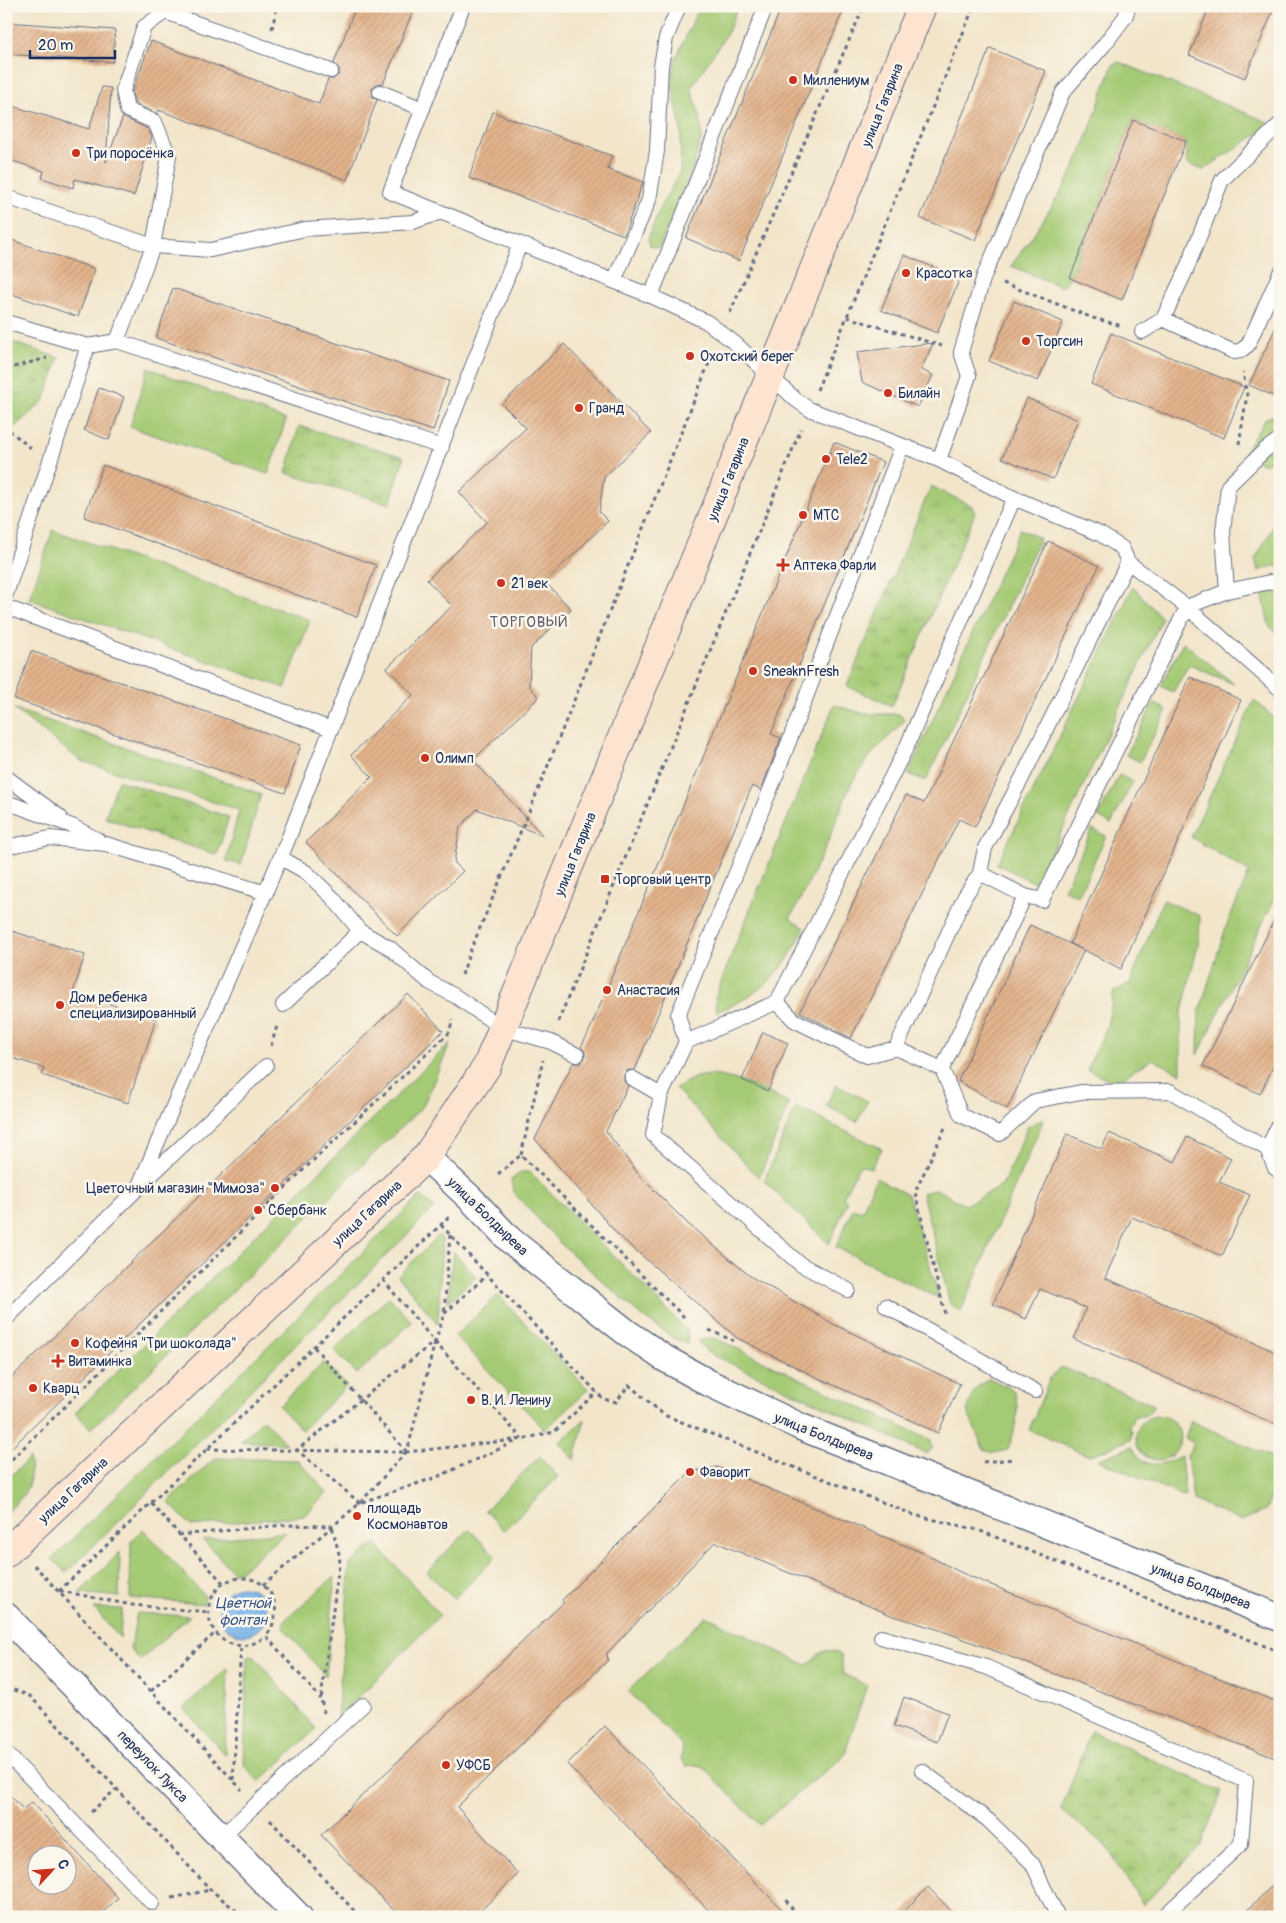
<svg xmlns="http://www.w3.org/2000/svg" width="1286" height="1923" font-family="Pangolin,sans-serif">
  <defs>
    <pattern id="wetland-marsh" width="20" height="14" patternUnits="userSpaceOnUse" patternTransform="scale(1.25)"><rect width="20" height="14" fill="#a5ca75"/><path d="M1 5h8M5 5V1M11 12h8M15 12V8" fill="none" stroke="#86a463"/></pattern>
    <pattern id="park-tufts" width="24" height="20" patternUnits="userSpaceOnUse" patternTransform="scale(1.25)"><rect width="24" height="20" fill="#a5ca75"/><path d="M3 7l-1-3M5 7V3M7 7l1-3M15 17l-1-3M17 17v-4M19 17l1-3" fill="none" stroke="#86a463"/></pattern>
    <pattern id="water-ripples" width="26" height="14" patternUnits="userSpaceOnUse" patternTransform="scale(1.25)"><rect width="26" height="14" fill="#78b3e9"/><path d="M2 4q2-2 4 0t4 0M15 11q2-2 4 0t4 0" fill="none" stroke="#6292c0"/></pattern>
    <pattern id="building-hatch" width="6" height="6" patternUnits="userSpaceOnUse" patternTransform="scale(1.25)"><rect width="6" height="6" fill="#e3b48c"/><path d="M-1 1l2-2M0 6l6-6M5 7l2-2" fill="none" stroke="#c29b7b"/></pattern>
  </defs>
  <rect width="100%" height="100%" fill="#fbf7ec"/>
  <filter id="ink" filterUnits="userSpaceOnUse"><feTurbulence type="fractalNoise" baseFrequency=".02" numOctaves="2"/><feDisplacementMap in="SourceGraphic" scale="10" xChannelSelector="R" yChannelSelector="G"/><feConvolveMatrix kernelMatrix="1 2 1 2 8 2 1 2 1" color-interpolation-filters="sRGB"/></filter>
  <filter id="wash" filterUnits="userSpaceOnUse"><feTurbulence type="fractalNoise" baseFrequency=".0096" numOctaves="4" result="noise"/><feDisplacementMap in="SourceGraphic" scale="20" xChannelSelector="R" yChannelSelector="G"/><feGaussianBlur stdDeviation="1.12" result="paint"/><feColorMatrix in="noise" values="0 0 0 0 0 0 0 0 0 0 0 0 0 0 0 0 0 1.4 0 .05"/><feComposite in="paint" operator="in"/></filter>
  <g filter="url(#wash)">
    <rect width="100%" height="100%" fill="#f2e5ca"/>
    <!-- green -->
    <path fill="#a5ca75" stroke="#607c6a" d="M 700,6 L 738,6 L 728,32 L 691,88 L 700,116 L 702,137 L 686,190 L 659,248 L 650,246 L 648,238 L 661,206 L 680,172 L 681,130 L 671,81 L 676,58 Z
      M 1119,62 L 1268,122 L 1267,128 L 1203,170 L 1187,164 L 1186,141 L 1133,120 L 1070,278 L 1062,287 L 1011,266 C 1037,229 1066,190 1083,148 C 1094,120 1102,92 1113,65 Z
      M 148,368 L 286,420 L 268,474 L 130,427 Z
      M 1280,515 L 1280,566 L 1273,566 L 1258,571 L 1255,559 Z
      M 1020,529 L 1040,538 L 926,781 L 908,774 Z
      M 53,530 L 310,620 L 285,688 L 29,599 Z
      M 1133,587 L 1162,618 L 1037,884 L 997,864 Z
      M 1275,591 C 1284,600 1280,624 1280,636 L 1269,626 L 1262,592 Z
      M 1183,642 L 1234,684 L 1189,665 L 1173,692 L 1161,686 Z
      M 1254,700 L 1280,723 L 1280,888 L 1198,1055 L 1199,1013 L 1226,927 L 1249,872 L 1191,837 Z
      M 1154,703 L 1167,710 L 1140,762 L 1126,755 Z
      M 834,705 L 865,714 L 899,714 L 905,720 L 870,756 L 852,782 L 826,846 L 798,904 L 790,918 L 804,928 C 783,975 763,992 717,1012 L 715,998 L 731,956 Z
      M 14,709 L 261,794 L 241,865 L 226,861 L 239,810 L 81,761 Z
      M 1119,775 L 1133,782 L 1111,824 L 1098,817 Z
      M 1092,829 L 1106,836 L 1078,896 L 1064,890 Z
      M 1163,900 L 1200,916 L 1199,940 L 1181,1016 L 1181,1074 L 1153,1059 L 1115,1082 L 1087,1070 L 1107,1026 L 1114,992 L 1130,983 Z
      M 451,1042 L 423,1106 L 91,1429 L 75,1413 Z
      M 710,1075 C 738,1077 765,1090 789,1104 L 759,1178 L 675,1088 L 696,1077 Z
      M 836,1085 L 868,1101 L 857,1122 L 826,1106 Z
      M 796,1107 L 882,1149 L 871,1168 L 860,1165 L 843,1197 L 847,1202 L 829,1244 L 764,1181 Z
      M 1044,1119 L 961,1311 L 950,1304 L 922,1193 L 936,1189 L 965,1205 L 1002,1186 L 1028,1126 Z
      M 521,1172 L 530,1172 L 688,1331 L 687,1344 L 672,1337 L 643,1317 L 562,1245 L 513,1192 L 511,1180 Z
      M 876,1178 L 908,1195 L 940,1299 L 836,1247 L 853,1208 L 862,1211 Z
      M 421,1195 L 434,1208 L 66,1573 L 52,1559 Z
      M 439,1235 L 442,1239 L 438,1324 L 398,1276 Z
      M 453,1251 L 476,1277 L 448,1302 Z
      M 498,1295 L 588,1389 L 545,1430 L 455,1336 Z
      M 389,1297 L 412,1322 L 357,1374 L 334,1350 Z
      M 712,1338 L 721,1341 L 930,1440 L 933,1447 L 927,1454 L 708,1353 L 698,1341 Z
      M 324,1362 L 347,1386 L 302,1430 L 279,1406 Z
      M 1061,1367 L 1154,1405 C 1149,1415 1145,1417 1134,1416 L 1129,1428 L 1132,1430 L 1131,1439 L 1089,1456 L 1029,1430 L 1050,1378 Z
      M 989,1378 L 1006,1386 L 1015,1392 C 1020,1413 1015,1430 1008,1450 L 994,1453 L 984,1450 L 967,1411 L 974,1390 Z
      M1136 1438a22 22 0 1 1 44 0a22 22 0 1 1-44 0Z
      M 263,1419 L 286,1444 L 241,1441 Z
      M 585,1419 L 575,1459 L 575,1460 L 559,1443 Z
      M 1191,1421 L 1280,1461 L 1280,1475 L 1266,1510 L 1241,1521 L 1193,1500 L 1187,1456 L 1194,1443 L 1185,1438 Z
      M 1132,1446 C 1144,1471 1161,1466 1181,1456 L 1185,1497 L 1098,1460 Z
      M 540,1456 L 558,1477 L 504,1531 L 485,1510 Z
      M 29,1458 C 34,1485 25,1496 6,1513 L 6,1481 Z
      M 215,1458 L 298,1460 L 327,1493 L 304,1516 L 191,1526 L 168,1502 Z
      M 143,1529 L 205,1596 L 204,1604 L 130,1598 L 131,1541 Z
      M 469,1529 L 496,1557 L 454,1599 L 427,1572 Z
      M 286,1532 L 239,1572 L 233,1572 L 203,1540 Z
      M 375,1543 L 440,1615 L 337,1719 L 350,1564 Z
      M 120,1552 L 119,1597 L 79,1593 Z
      M 335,1576 L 326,1677 L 283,1627 L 285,1620 Z
      M 94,1608 L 122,1609 L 120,1638 Z
      M 137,1613 L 190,1616 L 140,1660 L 130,1649 Z
      M 706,1616 L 806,1665 C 819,1655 825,1644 841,1655 L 843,1674 L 867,1685 L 844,1756 L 760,1825 L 702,1766 L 695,1765 L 686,1766 L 681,1759 L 683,1746 L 628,1691 Z
      M 253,1655 L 316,1729 L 259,1782 L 244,1765 L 247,1656 Z
      M 228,1668 L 225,1755 L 183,1708 Z"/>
    <!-- wetland -->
    <path fill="url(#wetland-marsh)" stroke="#607c6a" d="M 1280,414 L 1280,458 C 1260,466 1260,465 1245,451 L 1266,418 Z"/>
    <!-- park -->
    <path fill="url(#park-tufts)" stroke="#607c6a" d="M 6,340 L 59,358 L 44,401 L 10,431 L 6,431 Z
      M 299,426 L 404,457 L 390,504 L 286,473 Z
      M 931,486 L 972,506 L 975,513 L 892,706 L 847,686 Z
      M 118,780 L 229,817 L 217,855 L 105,818 Z
      M 1091,1731 L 1222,1792 L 1200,1846 L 1143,1905 L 1106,1846 L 1061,1810 Z"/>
    <!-- water -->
    <path fill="url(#water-ripples)" stroke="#4a71a4" d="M219 1611a24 24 0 1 1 48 0a24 24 0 1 1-48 0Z"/>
    <g id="blocks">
      <!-- building -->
      <path fill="url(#building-hatch)" fill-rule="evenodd" d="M 356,6 L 415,6 L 383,84 L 378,83 L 372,88 L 373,97 L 377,100 L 347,180 L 159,110 L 158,114 L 135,104 L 132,92 L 151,41 L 319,104 L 328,79 L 333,79 L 339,74 L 339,69 L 334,63 Z
        M 782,6 L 845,6 L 739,261 L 686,238 Z
        M 1210,6 L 1275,6 L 1245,78 L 1189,55 Z
        M 6,22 L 115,30 L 113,62 L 6,54 Z
        M 990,48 L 1046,71 L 975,240 L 920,218 Z
        M 102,87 L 111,88 L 106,162 L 123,117 L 148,129 L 152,137 L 134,196 L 75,179 L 73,188 L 42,178 L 44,171 L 6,159 L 6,104 L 89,129 Z
        M 493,112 L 612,156 L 607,169 L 643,182 L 624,235 L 469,178 Z
        M 1133,120 L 1186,141 L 1122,300 L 1070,278 Z
        M 6,238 L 95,269 L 78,317 L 6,292 Z
        M 904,255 L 960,278 L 937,333 L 881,310 Z
        M 173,288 L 449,381 L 433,431 L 156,338 Z
        M 1014,301 L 1063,322 L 1038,381 L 989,361 Z
        M 1280,318 L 1280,399 L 1249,385 Z
        M 1111,333 L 1244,387 L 1224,438 L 1091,384 Z
        M 933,343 L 921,370 L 933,375 L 918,407 L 862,382 L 857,352 Z
        M 564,344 L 651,433 L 604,477 L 599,512 L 608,521 L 545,582 L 571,609 L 531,648 L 529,686 L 539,697 L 473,760 L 543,836 L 477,809 L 460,827 L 454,862 L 463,871 L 397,936 L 306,842 L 372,777 L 351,755 L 413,695 L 387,668 L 452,606 L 427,580 L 487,522 L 459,492 L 526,428 L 502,404 Z
        M 99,388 L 124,397 L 109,440 L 84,430 Z
        M 1027,398 L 1078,420 L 1053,479 L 1002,458 Z
        M 834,442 L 883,462 L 771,734 L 781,738 L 761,790 L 752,786 L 635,1070 L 628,1070 L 624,1074 L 624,1082 L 628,1086 L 606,1131 L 639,1175 L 688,1224 L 750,1276 L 835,1325 L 960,1384 L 938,1433 L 812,1375 L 737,1338 L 618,1235 L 535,1139 L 573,1063 L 581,1063 L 585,1058 L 585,1051 L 581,1047 L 588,1034 Z
        M 103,465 L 376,565 L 357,617 L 84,517 Z
        M 1048,541 L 1099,566 L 975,827 L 959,819 L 851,1038 L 800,1012 L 906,795 L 924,803 Z
        M 31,651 L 301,745 L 285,793 L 14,699 Z
        M 1190,677 L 1241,700 L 1121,969 L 1084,950 L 1007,1109 L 958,1081 L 1030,925 L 1083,950 L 1070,943 Z
        M 1280,908 L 1280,1053 L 1260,1094 L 1203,1066 Z
        M 6,929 L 85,955 L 73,992 L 156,1019 L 128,1103 L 42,1075 L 44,1068 L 6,1056 Z
        M 408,994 L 443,1031 L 6,1453 L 6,1383 Z
        M 763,1032 L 788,1043 L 768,1091 L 742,1080 Z
        M 1109,1133 L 1175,1162 L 1187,1137 L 1231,1158 L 1219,1182 L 1250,1195 L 1222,1256 L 1132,1217 L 1105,1278 L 1280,1354 L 1280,1426 L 1074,1339 L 1086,1308 L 1040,1289 L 1026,1319 L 993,1304 L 1067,1134 L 1102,1149 Z
        M 717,1467 L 923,1553 L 962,1573 L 1280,1703 L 1280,1760 L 940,1630 L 893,1616 L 715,1542 L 607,1653 L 608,1660 L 457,1807 L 518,1874 L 474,1917 L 400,1917 L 321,1835 L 564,1602 L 562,1600 L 690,1472 Z
        M 904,1697 L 948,1713 L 937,1742 L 894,1726 Z
        M 605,1726 L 789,1917 L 715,1917 L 567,1764 Z
        M 6,1791 L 23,1809 L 32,1802 L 118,1898 L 98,1917 L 6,1917 ZM 38,1856 L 68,1856 L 68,1886 L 38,1886 Z
        M 1280,1878 L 1280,1917 L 1240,1917 Z
        M 928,1887 L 957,1917 L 898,1917 Z"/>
    </g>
  </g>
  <g filter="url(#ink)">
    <use href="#blocks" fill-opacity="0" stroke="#666f84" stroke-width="1"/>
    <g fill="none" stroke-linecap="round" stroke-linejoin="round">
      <!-- service casing -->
      <g stroke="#666f84" stroke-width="16">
        <path id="service" d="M 463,6 L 390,192 L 651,296 L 707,322 L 736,344 L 796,400 L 809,409 L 939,460 L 1014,498 L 1100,534 L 1122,548 L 1128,562 L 1187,607 L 1280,689
          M 165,12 L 331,71
          M 380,92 L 423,109
          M 6,197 L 153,246 L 211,250 L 305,229 L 413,222 L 441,212
          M 614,281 L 649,200 L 657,151 L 661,66 L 666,38 L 679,6
          M 651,296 L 766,6
          M 1163,319 L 1186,270 L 1222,180 L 1280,124
          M 6,322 L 88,346 L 117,341 L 442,447
          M 1142,332 L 1163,319 L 1234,352 L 1240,351 L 1248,345 L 1280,273
          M 117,341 L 153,246 L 169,156 L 155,122 L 127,110 L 123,90 L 144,27 L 165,12 L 169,6
          M 939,460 L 969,376 L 961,352 L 984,276 L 1063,92 L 1104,45 L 1125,17 L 1129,6
          M 1128,562 L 1023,776 L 985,848 L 980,873 L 1025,896 L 1042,900 L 1187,607 L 1227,591 L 1280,580
          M 1227,591 L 1223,532 L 1228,486 L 1265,450 L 1280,439
          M 6,594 L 88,346
          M 6,607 L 331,729
          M 6,777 L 60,817
          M 6,802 L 72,826 L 98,840
          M 6,847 L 50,838 L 106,844 L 266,893
          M 281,858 L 306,872 L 332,897 L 360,931 L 390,948 L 429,982 L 455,996 L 502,1028 L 551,1042 L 577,1055
          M 777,1002 L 794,1020 L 867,1056 L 896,1048 L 942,1069 L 1025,896
          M 283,1005 L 360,931
          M 686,1042 L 777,1002 L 907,746 L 1014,498
          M 896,1048 L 965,896 L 980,873
          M 942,1069 L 961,1115 L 1000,1134 L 1035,1101 L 1081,1092 L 1170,1091 L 1267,1149 L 1280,1122
          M 632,1078 L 661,1095
          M 1267,1149 L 1275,1168 L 1280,1172
          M 143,1183 L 266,1066
          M 848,1290 L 800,1264 L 653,1135 L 661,1095 L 686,1042 L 678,1015 L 775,778 L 902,446
          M 886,1306 L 1035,1391
          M 6,1319 L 138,1188 L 287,842 L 520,244
          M 881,1637 L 986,1667 L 1246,1781 L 1241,1844 L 1163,1917
          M 6,1753 L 152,1903
          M 922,1771 L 988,1820 L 1032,1863 L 1058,1917
          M 221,1837 L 363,1705"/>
      </g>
      <!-- minor casing -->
      <g stroke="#666f84" stroke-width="29">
        <path id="minor" d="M 426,1157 L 471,1199 L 510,1240 L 550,1272 L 626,1332 L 664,1358 L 709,1383 L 801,1427 L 1280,1618
          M 6,1616 L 299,1917"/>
      </g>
      <!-- secondary casing -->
      <g stroke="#666f84" stroke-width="30">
        <path id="secondary" d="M 6,1553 L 426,1157 L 487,1066 L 922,6"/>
      </g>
      <!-- path -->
      <path stroke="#666f84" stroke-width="3" stroke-dasharray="4 4" stroke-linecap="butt" d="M 272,29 L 277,6
        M 1003,283 L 1093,318 L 1122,326
        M 730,313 L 864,6
        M 847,317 L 942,346
        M 6,369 L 47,358
        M 817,390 L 974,6
        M 6,423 L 10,431 L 32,449
        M 1239,444 L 1247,395 L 1243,372
        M 462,975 L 469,954 L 541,783 L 713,353
        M 558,1022 L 801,429
        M 271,1046 L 277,1026
        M 945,1128 L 915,1192 L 945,1314
        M 521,1155 L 543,1060
        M 498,1174 L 521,1155 L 684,1317
        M 441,1225 L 603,1399 L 616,1402 L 629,1385 L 664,1415 L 914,1515 L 978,1530 L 1280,1652
        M 450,1235 L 444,1314 L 487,1275
        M 383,1280 L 435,1342 L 444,1314
        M 709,1330 L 734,1341
        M 435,1342 L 407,1452 L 522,1439 L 554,1432 L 597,1392
        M 435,1342 L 522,1439
        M 314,1347 L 406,1451
        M 207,1449 L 407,1452
        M 983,1462 L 1014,1459
        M 6,1465 L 301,1172 L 450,1032 L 452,1020
        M 362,1502 L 437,1477 L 519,1440
        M 151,1503 L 223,1583 C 260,1564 292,1603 266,1636 L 321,1699
        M 360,1503 L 297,1450 L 434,1342
        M 178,1535 L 285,1525 L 331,1526
        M 34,1565 L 242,1790
        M 223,1583 C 186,1616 228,1667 266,1636
        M 263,1585 L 360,1503 L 406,1452
        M 59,1591 L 450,1216
        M 60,1591 L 132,1605 L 208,1612
        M 6,1687 L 30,1696 L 211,1890 L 244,1917
        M 151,1691 L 215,1633
        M 324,1713 L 321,1699 L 340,1558 L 332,1526
        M 233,1780 L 241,1646
        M 91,1812 L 116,1789
        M 270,1820 L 360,1917
        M 172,1898 L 210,1890
        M 786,1900 L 798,1917"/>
      <!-- service -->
      <use href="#service" stroke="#fff" stroke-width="14"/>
      <!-- minor -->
      <use href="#minor" stroke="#fff" stroke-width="26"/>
      <!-- secondary -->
      <use href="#secondary" stroke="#fde4d1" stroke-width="28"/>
    </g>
  </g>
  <!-- markers -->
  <g fill="#c8321e" stroke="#fbf7ec" stroke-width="2">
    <circle cx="793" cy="80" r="5"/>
    <circle cx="76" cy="153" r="5"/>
    <circle cx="906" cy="273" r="5"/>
    <circle cx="1026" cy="341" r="5"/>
    <circle cx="690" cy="356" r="5"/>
    <circle cx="888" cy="393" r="5"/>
    <circle cx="579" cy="408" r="5"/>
    <circle cx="826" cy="459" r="5"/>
    <circle cx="803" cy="515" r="5"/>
    <path d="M780.5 557.5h5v5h5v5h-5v5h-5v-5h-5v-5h5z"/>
    <circle cx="501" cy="583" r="5"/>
    <circle cx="753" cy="671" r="5"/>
    <circle cx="425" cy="758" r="5"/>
    <rect x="600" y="874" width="10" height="10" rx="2.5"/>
    <circle cx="607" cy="990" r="5"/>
    <circle cx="60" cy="1005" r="5"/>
    <circle cx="275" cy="1188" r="5"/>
    <circle cx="258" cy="1210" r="5"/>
    <circle cx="75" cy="1343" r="5"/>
    <path d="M55.5 1353.5h5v5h5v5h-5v5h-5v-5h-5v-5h5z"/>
    <circle cx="33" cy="1388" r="5"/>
    <circle cx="471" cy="1400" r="5"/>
    <circle cx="690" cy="1472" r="5"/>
    <circle cx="357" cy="1516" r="5"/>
    <circle cx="446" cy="1765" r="5"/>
  </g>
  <g text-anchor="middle" stroke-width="5" stroke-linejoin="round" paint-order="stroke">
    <!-- poi labels -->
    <g font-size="14" fill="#1b2f5e" stroke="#fbf7ec" text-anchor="start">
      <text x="803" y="85">Миллениум</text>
      <text x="86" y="158">Три поросёнка</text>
      <text x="916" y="278">Красотка</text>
      <text x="1036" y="346">Торгсин</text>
      <text x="700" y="361">Охотский берег</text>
      <text x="898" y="398">Билайн</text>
      <text x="589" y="413">Гранд</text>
      <text x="836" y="464">Tele2</text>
      <text x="813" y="520">МТС</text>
      <text x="793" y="570">Аптека Фарли</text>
      <text x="511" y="588">21 век</text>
      <text x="763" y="676">SneaknFresh</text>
      <text x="435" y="763">Олимп</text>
      <text x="615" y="884">Торговый центр</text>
      <text x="617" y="995">Анастасия</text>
      <text x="70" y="1002">Дом ребенка<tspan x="70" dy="16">специализированный</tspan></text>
      <text x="265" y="1193" text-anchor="end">Цветочный магазин "Мимоза"</text>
      <text x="268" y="1215">Сбербанк</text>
      <text x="85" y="1348">Кофейня "Три шоколада"</text>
      <text x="68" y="1366">Витаминка</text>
      <text x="43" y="1393">Кварц</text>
      <text x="481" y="1405">В. И. Ленину</text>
      <text x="700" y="1477">Фаворит</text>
      <text x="367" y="1513">площадь<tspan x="367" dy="16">Космонавтов</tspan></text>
      <text x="456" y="1770">УФСБ</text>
    </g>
    <!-- street labels -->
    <g font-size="14" fill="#1b2f5e" stroke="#fbf7ec">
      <text transform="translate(882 105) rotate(-68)" y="5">улица Гагарина</text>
      <text transform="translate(728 479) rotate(-68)" y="5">улица Гагарина</text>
      <text transform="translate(575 854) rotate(-68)" y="5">улица Гагарина</text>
      <text transform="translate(367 1213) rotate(-43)" y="5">улица Гагарина</text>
      <text transform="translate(488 1216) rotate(44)" y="5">улица Болдырева</text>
      <text transform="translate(824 1436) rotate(22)" y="5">улица Болдырева</text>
      <text transform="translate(73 1490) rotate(-43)" y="5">улица Гагарина</text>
      <text transform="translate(1201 1586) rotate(21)" y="5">улица Болдырева</text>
      <text transform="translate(153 1766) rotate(46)" y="5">переулок Лукса</text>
    </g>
    <!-- neighbourhood labels -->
    <g font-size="15" letter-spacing="1" fill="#615e6e" stroke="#fbf7ec">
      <text x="529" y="627">ТОРГОВЫЙ</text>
    </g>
    <!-- water labels -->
    <g font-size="15" font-style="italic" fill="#375788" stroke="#fbf7ec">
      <text x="243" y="1608">Цветной<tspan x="243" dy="17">фонтан</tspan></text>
    </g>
  </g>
  <!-- margin -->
  <rect width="1286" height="1923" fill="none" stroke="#fbf7ec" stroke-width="25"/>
  <!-- north arrow -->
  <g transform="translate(52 1870) rotate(64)"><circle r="24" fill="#fbf7ec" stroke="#a1a7b3"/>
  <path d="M0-4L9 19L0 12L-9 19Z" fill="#c8321e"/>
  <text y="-8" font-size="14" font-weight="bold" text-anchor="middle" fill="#1b2f5e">С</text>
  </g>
  <!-- scale -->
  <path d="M30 50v8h85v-8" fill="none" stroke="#1b2f5e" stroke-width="2.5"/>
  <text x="38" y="50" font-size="15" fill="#1b2f5e" stroke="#fbf7ec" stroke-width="4" paint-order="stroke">20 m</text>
</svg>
